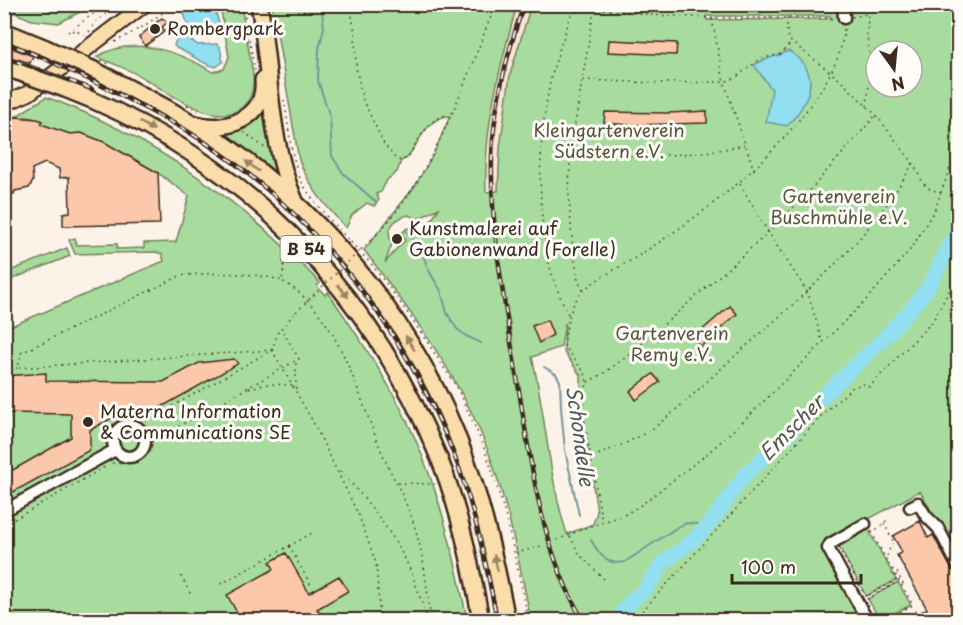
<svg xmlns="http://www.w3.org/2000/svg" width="963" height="625" font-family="'Playpen Sans',sans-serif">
  <rect width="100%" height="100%" fill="#fdf2e8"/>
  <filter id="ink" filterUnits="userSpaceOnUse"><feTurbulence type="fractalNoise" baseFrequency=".0167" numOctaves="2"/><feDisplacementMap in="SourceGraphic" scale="12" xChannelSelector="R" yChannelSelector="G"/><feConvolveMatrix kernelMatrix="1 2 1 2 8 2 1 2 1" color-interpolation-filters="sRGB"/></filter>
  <g filter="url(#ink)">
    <!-- built -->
    <path fill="#fce5d6" d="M 517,5 L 531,5 L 510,75 L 500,148 L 498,191 L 573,620 L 488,205 L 487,155 L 490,117 L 503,52 Z"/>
    <!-- green -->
    <path fill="#a8dc9e" stroke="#72835e" stroke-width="1.5" fill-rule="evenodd" d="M 4,5 L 5,4 L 93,5 L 59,23 L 32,20 L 5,9 Z
      M 220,5 L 241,5 L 253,74 C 254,86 252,100 241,108 C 214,129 164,89 140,76 C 126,68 111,63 97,57 C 133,34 180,52 213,72 L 224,69 L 229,57 Z
      M 272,5 L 517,5 C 500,66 483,128 486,192 L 498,191 L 500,148 L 510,75 L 531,5 L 958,5 L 958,560 L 920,491 L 823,544 L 863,620 L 531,620 C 518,557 506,491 480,431 C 451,365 407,307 364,250 L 415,186 L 434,153 L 450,116 C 428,116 419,142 407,158 L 401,161 L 397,172 L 387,180 L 381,192 L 376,194 L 379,200 L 374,206 L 367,203 L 352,215 L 346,228 C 324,204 311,190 299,160 ZM 706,16 L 830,16 L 831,19 L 707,20 ZM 876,51 L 912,51 L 912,87 L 876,87 ZM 439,208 L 424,233 L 416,229 L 415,231 L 407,228 L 402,233 L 405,241 L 399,246 L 385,263 L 392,244 C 384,229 394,219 408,215 L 418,219 ZM 565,323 L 564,352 L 581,376 L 581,407 L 597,512 L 593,524 L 567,534 C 548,476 546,415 532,357 L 561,347 Z
      M 46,97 C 150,135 244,202 320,283 L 317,286 L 325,295 L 328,292 C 350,325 373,357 392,392 C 432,463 452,541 467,620 L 5,620 L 4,329 L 164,261 L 162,254 L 155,252 L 75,254 L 69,240 L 75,238 L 77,245 L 117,244 L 117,249 L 144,248 L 144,243 L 176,242 L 189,196 L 158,173 L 104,142 L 81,133 L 70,134 L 41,125 L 42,121 L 29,117 L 15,117 Z
      M 264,104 L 281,177 L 228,136 Z
      M 67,248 L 70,256 L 5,282 L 5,273 Z
      M 868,529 L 896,580 L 866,596 L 838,545 Z
      M 898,582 L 911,605 L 880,620 L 868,599 Z"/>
    <!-- water -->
    <path fill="#91dff0" stroke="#6f979c" stroke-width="1.5" d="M 186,5 L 214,5 L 219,24 C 213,39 203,41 190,33 L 184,13 Z
      M 183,35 L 198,45 L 217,44 L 220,47 L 223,62 L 216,67 C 201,64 190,53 176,48 L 174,45 L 178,36 Z
      M 788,51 C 795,54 799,58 803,63 C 820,85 803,109 787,126 L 766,122 L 772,90 L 754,65 C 765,58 777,57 788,51 Z"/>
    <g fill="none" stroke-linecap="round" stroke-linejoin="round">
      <!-- stream -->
      <path stroke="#6f979c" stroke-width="2" d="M 321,4 L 324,27 L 319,49 L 318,81 L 330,117 L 332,156 L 343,173 L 376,202
        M 406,231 L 421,249 L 428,269 L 441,291 L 447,313 L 457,329 L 466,336 L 481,343
        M 544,367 L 556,374 L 560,381 L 561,408 L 565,450 L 579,515
        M 591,540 C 599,554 607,566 625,562 L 679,526 L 687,523 L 707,525"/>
      <!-- river -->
      <path stroke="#91dff0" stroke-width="15" d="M 616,620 L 632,600 L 645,590 L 663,563 L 695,539 L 715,517 L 744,476 L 792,431 L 812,407 L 885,337 L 917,302 L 930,284 L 958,229"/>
    </g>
    <!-- building -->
    <path fill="#fbc8ac" stroke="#3b2a1e" stroke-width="1.5" d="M 162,18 L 168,22 L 162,27 L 165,31 L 145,46 L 139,37 Z
      M 609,40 L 677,43 L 676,55 L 608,52 Z
      M 4,45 L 33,56 L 30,63 L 4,55 Z
      M 707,111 L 707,123 L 630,125 L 604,123 L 605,112 L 668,113 Z
      M 15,117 L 37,119 L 43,121 L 41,124 L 70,134 L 81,133 L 104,142 L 158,173 L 160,224 L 63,226 L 63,213 L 70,212 L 69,177 L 60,178 L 59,169 L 45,163 L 32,169 L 33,181 L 29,188 L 15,191 L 14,194 L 4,185 L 4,119 Z
      M 730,306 L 737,314 L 701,346 L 693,338 Z
      M 547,320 L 553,335 L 539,343 L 532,326 Z
      M 234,359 L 238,363 L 236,365 L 151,413 L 119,414 L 90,430 L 90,447 L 88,451 L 4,497 L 4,475 L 71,437 L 71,414 L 4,413 L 4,376 L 46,373 L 46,381 L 163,382 L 199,363 Z
      M 653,374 L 660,382 L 636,400 L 630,391 Z
      M 920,521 L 928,538 L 933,535 L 952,570 L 958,573 L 958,621 L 902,621 L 927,609 L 897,555 L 902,552 L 893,536 Z
      M 286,553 L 309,593 L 339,576 L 348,591 L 317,609 L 324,621 L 242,621 L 227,595 L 274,569 L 270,562 Z"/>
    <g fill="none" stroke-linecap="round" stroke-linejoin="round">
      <!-- minor casing -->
      <g stroke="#3b2a1e" stroke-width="15">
        <path id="minor" d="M 843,4 L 844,18
          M113 441a16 16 0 1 1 32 0a16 16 0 1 1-32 0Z
          M 910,507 L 918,503 L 926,516 L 938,528 L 958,566
          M 4,511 L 115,450
          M 865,524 L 830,544 L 828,548 L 866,618"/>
      </g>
      <!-- major casing -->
      <g stroke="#3b2a1e" stroke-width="18">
        <path id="major" d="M 4,104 L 29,93 L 145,4"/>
      </g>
      <!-- highway casing -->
      <g stroke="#3b2a1e" stroke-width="20">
        <path id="highway" d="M 259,4 C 271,69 268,140 295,201
          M 4,31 L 46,48
          M 4,68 L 18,72
          M 92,69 C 139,93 187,117 230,148 C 334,225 420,332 464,454 C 484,508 496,564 507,620
          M 65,89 C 238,155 369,286 439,458 C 460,510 471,566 481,620
          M 196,124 C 227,133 267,117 263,80"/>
      </g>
      <!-- path -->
      <path stroke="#3b2a1e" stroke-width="1.5" stroke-dasharray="1.5 4.5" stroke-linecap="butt" d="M 243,4 L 255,72
        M 350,4 L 355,33 L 356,68 L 363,100 L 384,144 L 395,158 L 401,161 L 407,158 C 418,143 429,115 449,115
        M 852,17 L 868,14 L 867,35 L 872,76 L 869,84 L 867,106
        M 787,18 L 787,35 L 789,40 L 839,79 L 876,115 L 913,163 L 923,183 L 928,188 L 941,193
        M 712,19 L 724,82 L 754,170
        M 72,31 L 75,30 L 87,36
        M 68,32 L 107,4
        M 89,32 L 95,23 L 116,4
        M 958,37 L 958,78
        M 115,42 L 144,26 L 175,4
        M 583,80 L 658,83 L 724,82 L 735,78 L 760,59 L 781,54 L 789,45 L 789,41
        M 284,100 C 289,126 290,155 301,180 C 315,209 349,238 371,264 C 401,301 428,343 454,383 C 460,393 465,405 470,416 C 502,482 513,550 529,620
        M 187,105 L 198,111
        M 244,132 L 266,149
        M 570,153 C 629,157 686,158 744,145
        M 740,184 L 768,232 L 808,293 L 822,341
        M 372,239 C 435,177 463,84 496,4
        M 286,247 L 282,281 C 341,314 358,398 383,455 C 395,482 410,507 417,535 C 425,562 427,592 431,620
        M 583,290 L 578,281 L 572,241 L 569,197 L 570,153 L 595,4
        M 568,314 C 559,295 551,275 547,254 C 536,195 539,121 555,63 C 560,47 566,31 571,15 L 582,7 L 653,15 L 712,18 L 836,18
        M 272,350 L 18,368 L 21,353 L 180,276 C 204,272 260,272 282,281
        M 272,350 L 312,420 L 359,516 L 376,563 L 380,620
        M 4,369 L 17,368
        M 588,382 L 603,374 L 630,354 L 757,243 L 804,197 L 876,115
        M 249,388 L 267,384 L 292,385
        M 296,389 L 296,361
        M 136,427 L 272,350 L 278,332 L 296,312
        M 152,441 L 299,359 L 281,328
        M 593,457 L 628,442 L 651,430 C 684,405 713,375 744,348 C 807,292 872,238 913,163
        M 112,463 L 134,463
        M 340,471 C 365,498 388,526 405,559 C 415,578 420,600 428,620
        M 398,483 L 435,484
        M 602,523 L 583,412 L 587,382 L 585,373 L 564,346 C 567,325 568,307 583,291 C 596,278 625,265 641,254 C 706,212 766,167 811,104 C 827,82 842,57 844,29
        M 884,523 L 894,543 L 891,545 L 886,559
        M 4,525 L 105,467
        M 869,527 L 897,580 L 866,597 L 837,545 Z
        M 871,532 L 881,527 L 887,520
        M 570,536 L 580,555 L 604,579
        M 557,540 L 588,527 L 624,515 L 641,505 L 707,454 L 750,415 L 869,297 L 911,249 L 935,209 L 958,146
        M 289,546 L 314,532
        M 516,553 L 541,546
        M 892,569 L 897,572 L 904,586
        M 181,576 L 191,595
        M 221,584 L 289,546 L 312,587
        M 867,599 L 899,581
        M 634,620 L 824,413 L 853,387 L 863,384 L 869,387 L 932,322 L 958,275
        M 884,620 L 913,605 L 894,572
        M 899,620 L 916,611"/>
      <!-- minor -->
      <use href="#minor" stroke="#fdfcf7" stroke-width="10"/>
      <!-- major -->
      <use href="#major" stroke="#fbddab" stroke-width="14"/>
      <!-- highway -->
      <use href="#highway" stroke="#fbddab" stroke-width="15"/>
      <!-- rail casing -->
      <g stroke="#3b2a1e" stroke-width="4.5">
        <path id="rail" d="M 524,4 C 507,53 494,104 492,155 C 490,228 504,300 516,372 C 530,456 539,546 583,620
          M 4,42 C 46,58 85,77 124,97 C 144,108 164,118 184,129 C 306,203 399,319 452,450 C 474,504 486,563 497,620
          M 4,57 L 92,89"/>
      </g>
      <!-- rail -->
      <use href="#rail" stroke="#fdfcf7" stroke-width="2" stroke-dasharray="7" stroke-linecap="butt"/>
      <!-- highway-bridge casing -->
      <g stroke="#3b2a1e" stroke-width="20" stroke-linecap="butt">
        <path id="highway-bridge" d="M 46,48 L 92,69
          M 18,72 L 65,89"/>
      </g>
      <!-- path-bridge -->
      <path stroke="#3b2a1e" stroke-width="1.5" stroke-dasharray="1.5 4.5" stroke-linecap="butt" d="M 101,61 L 109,64
        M 296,312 L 372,239"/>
      <!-- highway-bridge -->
      <use href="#highway-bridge" stroke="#fbddab" stroke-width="15"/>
    </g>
    <!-- one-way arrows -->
    <defs><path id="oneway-solid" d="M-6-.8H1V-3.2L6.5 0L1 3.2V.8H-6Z" transform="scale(1.5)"/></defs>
    <g fill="#9b8464">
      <use href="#oneway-solid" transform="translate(147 126) rotate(28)"/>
      <use href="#oneway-solid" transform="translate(252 166) rotate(-142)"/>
      <use href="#oneway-solid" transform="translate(343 291) rotate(51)"/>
      <use href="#oneway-solid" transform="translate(410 343) rotate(-122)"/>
      <use href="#oneway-solid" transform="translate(496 563) rotate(-103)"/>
    </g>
  </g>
  <!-- markers -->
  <g fill="#3b2a1e" stroke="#fdfcf7" stroke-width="2">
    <circle cx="155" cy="29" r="6"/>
    <circle cx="397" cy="239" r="6"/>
    <circle cx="88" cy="422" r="6"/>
  </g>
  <g text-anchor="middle" stroke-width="6" stroke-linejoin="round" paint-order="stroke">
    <!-- shield labels -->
    <rect fill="#fdfcf7" stroke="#75695f" stroke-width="1.5" x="280.5" y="236" width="51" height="26" rx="4.5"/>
    <g font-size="16" font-weight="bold" fill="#3b2a1e">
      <text x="306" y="255">B 54</text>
    </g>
    <!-- poi labels -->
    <g font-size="18" fill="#3b2a1e" stroke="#fdfcf7" text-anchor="start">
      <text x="167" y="35">Rombergpark</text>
      <text x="409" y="235">Kunstmalerei auf<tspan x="409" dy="21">Gabionenwand (Forelle)</tspan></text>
      <text x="100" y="418">Materna Information<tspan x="100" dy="21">&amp; Communications SE</tspan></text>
    </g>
    <!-- park labels -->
    <g font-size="18" fill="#56563e" stroke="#fdfcf7">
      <text x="609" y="137">Kleingartenverein<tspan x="609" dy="21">Südstern e.V.</tspan></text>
      <text x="839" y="203">Gartenverein<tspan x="839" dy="21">Buschmühle e.V.</tspan></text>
      <text x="672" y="340">Gartenverein<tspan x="672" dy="21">Remy e.V.</tspan></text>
    </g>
    <!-- water labels -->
    <g font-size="20" font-style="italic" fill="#505752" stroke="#fdfcf7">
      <text transform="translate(792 428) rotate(-45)" y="7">Emscher</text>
      <text transform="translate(580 436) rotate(82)" y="7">Schondelle</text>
    </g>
  </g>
  <!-- margin -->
  <rect width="963" height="625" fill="none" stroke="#fdfcf7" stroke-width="24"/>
  <rect x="12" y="12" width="939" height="601" fill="none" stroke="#3b2a1e" stroke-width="2" filter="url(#ink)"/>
  <!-- north arrow -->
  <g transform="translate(894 69) rotate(165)"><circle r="28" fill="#fdfcf7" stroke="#afa8a0" stroke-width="1.5"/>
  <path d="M0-4.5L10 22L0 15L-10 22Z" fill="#3b2a1e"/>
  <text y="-9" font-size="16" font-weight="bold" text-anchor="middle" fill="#3b2a1e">N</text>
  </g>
  <!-- scale -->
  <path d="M732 574v9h129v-9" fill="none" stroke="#3b2a1e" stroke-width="3"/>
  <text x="741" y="574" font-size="18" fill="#3b2a1e" stroke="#fdfcf7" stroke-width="4.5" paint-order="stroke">100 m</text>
</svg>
